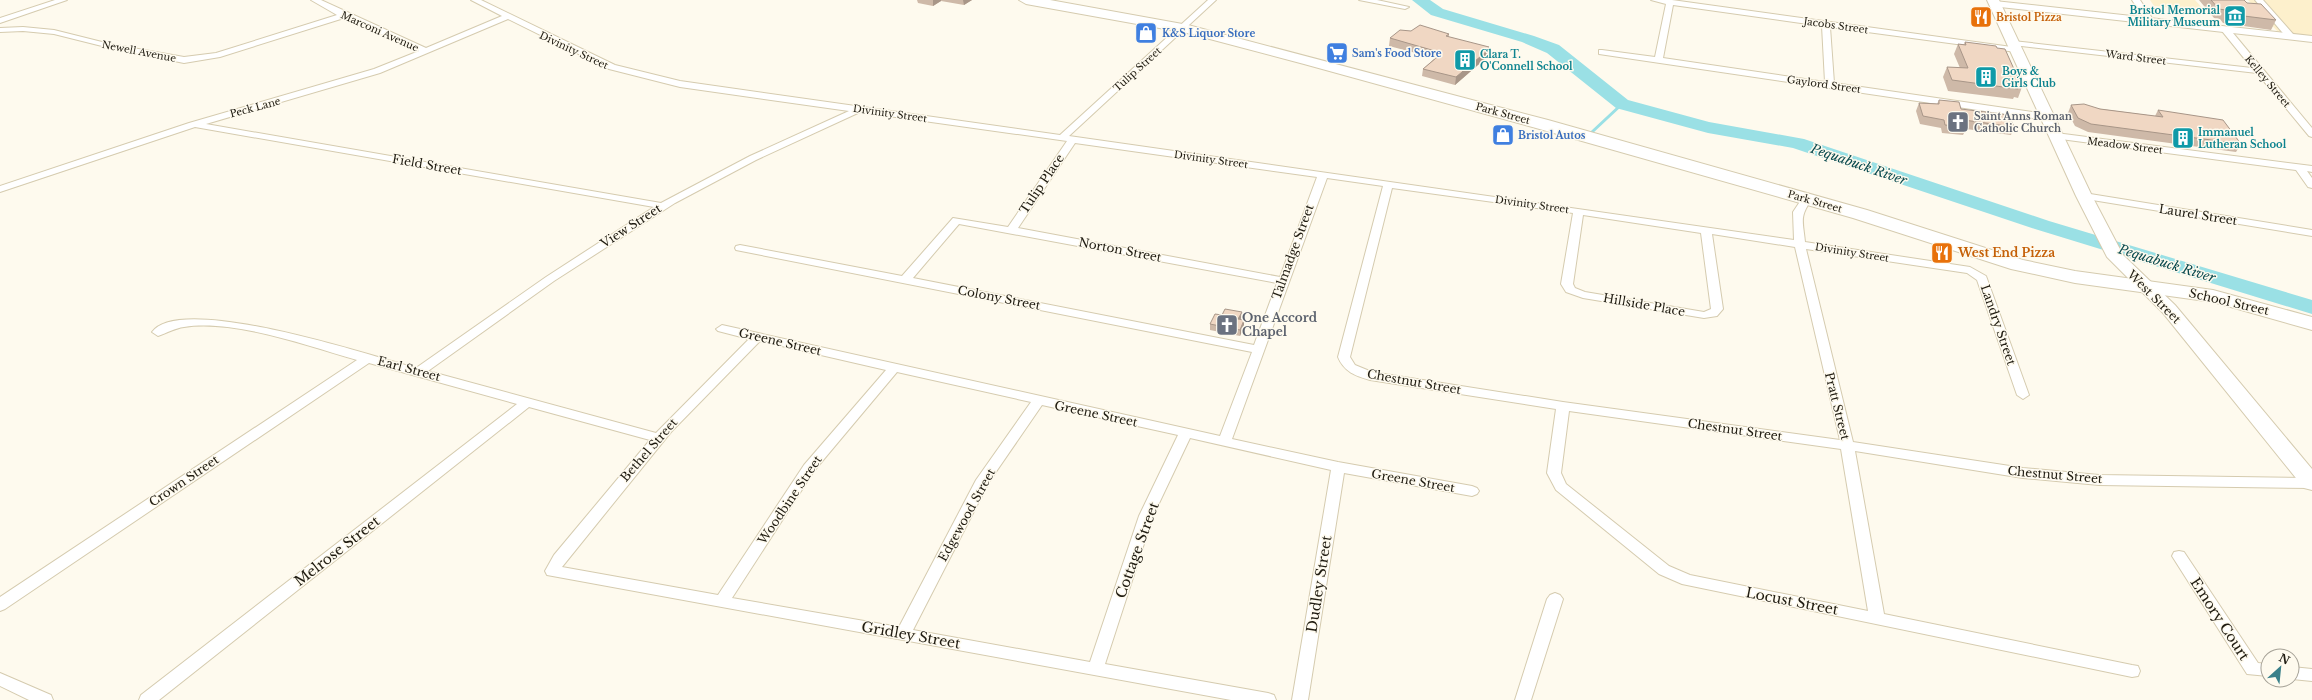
<svg xmlns="http://www.w3.org/2000/svg" width="2312" height="700" font-family="'Libre Baskerville',serif">
  <rect width="100%" height="100%" fill="#fefaee"/>
  <!-- built -->
  <path fill="#fdf0cc" d="M 2150,0 L 2195,0 L 2205,11 L 2154,6 Z
    M 2248,0 L 2312,0 L 2312,36 L 2279,33 Z"/>
  <g fill="none" stroke-linecap="round" stroke-linejoin="round">
    <!-- stream -->
    <path stroke="#9ae0e5" stroke-width="3" d="M 1592,132 L 1622,104"/>
    <!-- river -->
    <path fill="#9ae0e5" fill-rule="evenodd" d="M 1412,0 L 1430,0 L 1443,9 L 1534,36 L 1559,45 L 1628,100 L 1709,122 L 1804,139 L 2049,221 L 2312,300 L 2312,314 L 2035,229 L 1793,148 L 1708,133 L 1616,108 L 1547,53 L 1522,42 L 1431,15 Z"/>
    <!-- street casing -->
    <g stroke="#d5cbaf" stroke-width="2">
      <path id="street" d="M 55,0 L 67,0 L 0,23 L 0,18 Z
        M 311,0 L 321,0 L 426,48 L 502,16 L 471,0 L 481,0 L 615,65 L 680,81 L 1060,135 L 1208,0 L 1216,0 L 1069,136 L 1794,240 L 1793,212 L 1803,197 L 1811,197 L 1812,199 C 1799,217 1803,221 1805,242 L 1970,267 L 1986,276 L 2029,395 L 2023,399 L 2017,395 L 1977,280 L 1967,273 L 1806,249 L 1853,442 L 2023,468 L 2099,475 L 2312,478 L 2312,488 L 2099,485 L 2023,478 L 1855,451 L 1884,614 L 2132,665 L 2138,666 L 2140,671 L 2138,676 L 2132,677 L 1682,584 L 1659,574 L 1556,490 L 1547,473 L 1556,409 L 1370,380 C 1356,376 1344,372 1338,357 L 1383,186 L 1327,178 L 1232,439 L 1338,462 L 1472,486 L 1477,488 L 1479,491 L 1477,494 L 1472,496 L 1344,473 L 1308,700 L 1292,700 L 1331,470 L 1190,438 L 1153,516 L 1105,664 L 1268,693 L 1274,695 L 1276,700 L 1231,700 L 547,575 L 545,571 L 554,555 L 650,440 L 529,407 L 159,700 L 139,700 L 141,695 L 517,404 L 369,363 L 5,609 L 0,611 L 0,597 L 357,360 C 308,346 234,319 184,327 C 175,328 167,333 158,336 L 152,332 C 180,292 375,357 416,368 L 546,277 L 654,207 L 195,127 L 0,192 L 0,186 L 189,123 L 374,69 L 419,51 L 344,18 L 220,57 L 184,63 L 110,48 L 54,34 L 23,31 L 0,32 L 0,28 L 23,27 L 54,30 L 110,44 L 184,57 L 216,53 L 337,15 ZM 508,19 L 609,69 L 680,87 L 849,111 L 750,156 L 661,203 L 206,124 L 380,73 ZM 860,112 L 1067,141 L 1008,227 L 953,218 L 902,276 L 740,245 L 736,246 L 735,248 L 736,250 L 1252,352 L 1220,436 L 722,325 L 716,329 L 718,331 L 749,339 L 656,433 L 428,371 L 554,281 L 675,203 L 756,160 ZM 1075,143 L 1317,177 L 1280,277 L 1018,228 ZM 1392,188 L 1573,213 L 1561,284 L 1566,292 L 1583,298 L 1704,318 L 1717,316 L 1723,309 L 1712,234 L 1795,247 L 1840,440 L 1563,402 L 1372,372 L 1355,365 L 1350,357 ZM 1583,215 L 1701,233 L 1711,309 L 1704,312 L 1585,292 L 1575,288 L 1573,284 ZM 959,224 L 1277,283 L 1254,345 L 913,278 ZM 760,341 L 886,370 L 804,465 L 718,595 L 562,567 L 671,432 ZM 897,372 L 1031,402 L 976,480 L 899,627 L 732,598 L 814,471 ZM 1042,405 L 1178,435 L 1139,516 L 1090,662 L 913,630 L 989,482 ZM 1569,411 L 1841,449 L 1868,611 L 1690,575 L 1669,566 L 1566,484 L 1561,473 Z
        M 1359,0 L 1377,0 L 1409,7 L 1405,9 Z
        M 1651,0 L 1672,0 L 2019,48 L 2020,50 L 2016,52 L 1830,27 L 1834,83 L 2046,114 L 2051,117 L 2046,120 L 1599,54 L 1599,50 L 1602,50 L 1655,57 L 1666,4 ZM 1673,5 L 1822,26 L 1825,82 L 1663,58 Z
        M 2132,0 L 2140,0 L 2154,21 L 2153,23 L 2147,23 Z
        M 2255,0 L 2263,0 L 2293,34 L 2293,38 L 2287,38 Z
        M 2222,27 L 2228,27 L 2312,128 L 2312,137 L 2309,136 L 2257,73 L 2013,45 L 2009,43 L 2013,41 L 2252,68 L 2222,31 Z
        M 2056,133 L 2312,166 L 2312,172 L 2307,171 L 2312,178 L 2312,188 L 2308,187 L 2296,170 L 2053,138 L 2051,136 Z
        M 2084,193 L 2312,230 L 2312,236 L 2080,198 L 2080,194 Z
        M 2179,551 L 2184,552 L 2258,663 L 2268,664 L 2268,676 L 2247,674 L 2172,556 L 2174,552 Z
        M 1555,593 L 1560,595 L 1563,599 L 1531,700 L 1515,700 L 1547,599 L 1550,595 Z
        M 2292,667 L 2312,669 L 2312,681 L 2292,679 Z
        M 0,673 L 51,695 L 53,700 L 29,700 L 0,686 Z"/>
    </g>
    <!-- secondary casing -->
    <g stroke="#d5cbaf" stroke-width="2">
      <path id="secondary" d="M 1995,1 L 2312,36 L 2312,42 L 1991,6 L 1991,2 Z"/>
    </g>
    <!-- primary casing -->
    <g stroke="#d5cbaf" stroke-width="2">
      <path id="primary" d="M 1987,0 L 1999,0 L 2092,196 L 2123,255 L 2175,305 L 2312,469 L 2312,490 L 2304,488 L 2163,313 L 2107,257 L 2076,196 Z"/>
    </g>
    <!-- highway casing -->
    <g stroke="#d5cbaf" stroke-width="2">
      <path id="highway" d="M 1019,0 L 1050,0 L 1188,25 L 1548,120 L 1867,210 L 2023,260 L 2075,271 L 2213,290 L 2312,317 L 2312,330 L 2213,302 L 2075,283 L 2011,269 L 1853,218 L 1536,128 L 1304,64 L 1187,33 L 1026,4 Z"/>
    </g>
    <!-- street -->
    <use href="#street" fill="#fff" fill-rule="evenodd"/>
    <!-- secondary -->
    <use href="#secondary" fill="#fff" fill-rule="evenodd"/>
    <!-- primary -->
    <use href="#primary" fill="#fff" fill-rule="evenodd"/>
    <!-- highway -->
    <use href="#highway" fill="#fff" fill-rule="evenodd"/>
  </g>
  <!-- wall -->
  <path fill="#ceb9a8" d="M 917,0 L 972,0 L 964,5 L 941,1 L 933,6 L 918,3 Z
    M 2199,0 L 2244,0 L 2247,3 L 2276,20 L 2271,30 L 2223,23 L 2220,19 L 2214,18 Z
    M 1449,34 L 1449,37 L 1487,54 L 1486,55 L 1486,58 L 1455,85 L 1422,76 L 1423,69 L 1435,58 L 1389,46 L 1390,38 Z
    M 1965,42 L 1997,48 L 2022,87 L 2018,98 L 2014,97 L 2013,99 L 1948,91 L 1943,77 L 1947,67 L 1960,68 L 1954,54 L 1958,44 L 1964,44 Z
    M 1939,100 L 1961,109 L 2014,127 L 2011,135 L 1966,129 L 1963,135 L 1942,133 L 1941,128 L 1920,124 L 1916,111 L 1919,103 L 1937,104 Z
    M 2071,105 L 2155,116 L 2158,110 L 2241,144 L 2236,152 L 2088,132 L 2075,126 L 2068,113 Z
    M 1222,315 L 1241,318 L 1241,319 L 1244,320 L 1244,326 L 1240,336 L 1210,330 L 1210,324 Z"/>
  <!-- shaded-wall -->
  <path fill="#a89688" d="M 933,0 L 941,0 L 941,1 L 933,6 Z
    M 963,0 L 972,0 L 964,5 Z
    M 1489,47 L 1487,54 L 1486,55 L 1486,58 L 1455,85 L 1456,77 Z
    M 1242,312 L 1241,318 L 1238,325 L 1238,319 Z
    M 1244,320 L 1244,326 L 1240,336 L 1240,330 Z"/>
  <!-- building -->
  <path fill="#f0d7c3" stroke="#a89688" d="M 2211,0 L 2244,0 L 2247,3 L 2261,4 L 2276,20 L 2228,14 L 2225,10 L 2219,9 Z
    M 1420,25 L 1449,34 L 1446,36 L 1489,47 L 1485,50 L 1487,51 L 1456,77 L 1423,69 L 1442,53 L 1390,38 L 1400,30 L 1411,31 Z
    M 1965,42 L 1996,46 L 1997,48 L 2005,49 L 2022,87 L 2017,87 L 2018,89 L 1952,80 L 1947,67 L 1968,68 L 1958,44 L 1966,45 Z
    M 1939,100 L 1959,102 L 1961,109 L 2009,115 L 2014,127 L 1964,120 L 1967,127 L 1945,125 L 1944,120 L 1923,116 L 1919,103 L 1939,104 Z
    M 2084,104 L 2100,109 L 2163,117 L 2158,110 L 2223,120 L 2241,144 L 2091,124 L 2078,118 L 2071,105 Z
    M 1225,309 L 1242,312 L 1238,319 L 1244,320 L 1240,330 L 1210,324 L 1215,314 L 1222,315 Z"/>
  <!-- icons -->
  <defs>
    <g id="museum-square" transform="scale(1.15)"><rect x="-9" y="-9" width="18" height="18" rx="4" fill="#0f9aa8" stroke="#fefaee"/><path d="M0-6L6-3V-2H-6V-3ZM-5-1h2V3h-2ZM-1-1h2V3h-2ZM3-1h2V3H3ZM-6 4H6V6H-6Z" fill="#fff"/></g>
    <g id="restaurant-square" transform="scale(1.15)"><rect x="-9" y="-9" width="18" height="18" rx="4" fill="#e8710a" stroke="#fefaee"/><path d="M-5-6h1v4h1v-4h1v4h1v-4h1v5L-1.5 .5V6h-2V.5L-5-1ZM5-6V6H3V1.5H1.5Q1.5-4 5-6Z" fill="#fff"/></g>
    <g id="shop-square" transform="scale(1.15)"><rect x="-9" y="-9" width="18" height="18" rx="4" fill="#3f7fe0" stroke="#fefaee"/><path d="M-5-2.5h2.3a2.7 3.5 0 0 1 5.4 0H5L5.5 6h-11ZM-1.5-2.5h3a1.5 2.3 0 0 0-3 0Z" fill="#fff"/></g>
    <g id="supermarket-square" transform="scale(1.15)"><rect x="-9" y="-9" width="18" height="18" rx="4" fill="#3f7fe0" stroke="#fefaee"/><path d="M-6-5.5h2.5l.6 2H6L4.5 2H-2.5L-4.4-4H-6ZM-1.5 3.2a1.3 1.3 0 1 0 .1 0ZM3 3.2a1.3 1.3 0 1 0 .1 0Z" fill="#fff"/></g>
    <g id="building-square" transform="scale(1.15)"><rect x="-9" y="-9" width="18" height="18" rx="4" fill="#0f9aa8" stroke="#fefaee"/><path d="M-4-6H4V6H1V3H-1V6H-4ZM-2.5-4.3h1.7v1.8h-1.7ZM.8-4.3h1.7v1.8H.8ZM-2.5-1h1.7V.8h-1.7ZM.8-1h1.7V.8H.8Z" fill="#fff"/></g>
    <g id="church-square" transform="scale(1.15)"><rect x="-9" y="-9" width="18" height="18" rx="4" fill="#6b7280" stroke="#fefaee"/><path d="M-1.2-6h2.4v3.5h3.3v2.4h-3.3V6h-2.4V-.1h-3.3v-2.4h3.3Z" fill="#fff"/></g>
  </defs>
  <g fill-rule="evenodd">
    <use href="#museum-square" x="2235" y="16"/>
    <use href="#restaurant-square" x="1981" y="17"/>
    <use href="#shop-square" x="1146" y="33"/>
    <use href="#supermarket-square" x="1337" y="53"/>
    <use href="#building-square" x="1465" y="60"/>
    <use href="#building-square" x="1986" y="77"/>
    <use href="#church-square" x="1958" y="122"/>
    <use href="#shop-square" x="1503" y="135"/>
    <use href="#building-square" x="2183" y="138"/>
    <use href="#restaurant-square" x="1942" y="253"/>
    <use href="#church-square" x="1227" y="325"/>
  </g>
  <g text-anchor="middle" stroke-width="3" stroke-linejoin="round" paint-order="stroke">
    <!-- far-culture labels -->
    <g font-size="10" font-weight="bold" fill="#0d838f" stroke="#fefaee" text-anchor="start">
      <text x="2220" y="14" text-anchor="end">Bristol Memorial<tspan x="2220" dy="12">Military Museum</tspan></text>
      <text x="1480" y="58">Clara T.<tspan x="1480" dy="12">O'Connell School</tspan></text>
      <text x="2002" y="75">Boys &amp;<tspan x="2002" dy="12">Girls Club</tspan></text>
      <text x="2198" y="136">Immanuel<tspan x="2198" dy="12">Lutheran School</tspan></text>
    </g>
    <!-- far-food labels -->
    <g font-size="10" font-weight="bold" fill="#c56008" stroke="#fefaee" text-anchor="start">
      <text x="1996" y="21">Bristol Pizza</text>
    </g>
    <!-- far-street labels -->
    <g font-size="10" fill="#1f1b11" stroke="#fefaee">
      <text transform="translate(1836 25) rotate(8)" y="4">Jacobs Street</text>
      <text transform="translate(380 31) rotate(24)" y="4">Marconi Avenue</text>
      <text transform="translate(574 50) rotate(25)" y="4">Divinity Street</text>
      <text transform="translate(139 51) rotate(11)" y="4">Newell Avenue</text>
      <text transform="translate(2136 57) rotate(7)" y="4">Ward Street</text>
      <text transform="translate(1137 69) rotate(-42)" y="4">Tulip Street</text>
      <text transform="translate(2268 81) rotate(50)" y="4">Kelley Street</text>
      <text transform="translate(1824 84) rotate(8)" y="4">Gaylord Street</text>
      <text transform="translate(255 107) rotate(-15)" y="4">Peck Lane</text>
      <text transform="translate(890 113) rotate(8)" y="4">Divinity Street</text>
      <text transform="translate(1503 113) rotate(15)" y="4">Park Street</text>
      <text transform="translate(2125 145) rotate(7)" y="4">Meadow Street</text>
      <text transform="translate(1211 159) rotate(8)" y="4">Divinity Street</text>
      <text transform="translate(1815 201) rotate(16)" y="4">Park Street</text>
      <text transform="translate(1532 204) rotate(8)" y="4">Divinity Street</text>
      <text transform="translate(1852 252) rotate(9)" y="4">Divinity Street</text>
    </g>
    <!-- far-shop labels -->
    <g font-size="10" font-weight="bold" fill="#366cbe" stroke="#fefaee" text-anchor="start">
      <text x="1162" y="37">K&amp;S Liquor Store</text>
      <text x="1352" y="57">Sam's Food Store</text>
      <text x="1518" y="139">Bristol Autos</text>
    </g>
    <!-- far-worship labels -->
    <g font-size="10" font-weight="bold" fill="#5b616d" stroke="#fefaee" text-anchor="start">
      <text x="1974" y="120">Saint Anns Roman<tspan x="1974" dy="12">Catholic Church</tspan></text>
    </g>
    <!-- street labels -->
    <g font-size="12" fill="#1f1b11" stroke="#fefaee">
      <text transform="translate(427 165) rotate(10)" y="4">Field Street</text>
      <text transform="translate(1042 184) rotate(-56)" y="4">Tulip Place</text>
      <text transform="translate(2198 215) rotate(9)" y="4">Laurel Street</text>
      <text transform="translate(631 226) rotate(-33)" y="4">View Street</text>
      <text transform="translate(1120 250) rotate(11)" y="4">Norton Street</text>
      <text transform="translate(1293 252) rotate(-70)" y="4">Talmadge Street</text>
      <text transform="translate(2154 297) rotate(45)" y="4">West Street</text>
      <text transform="translate(999 298) rotate(11)" y="4">Colony Street</text>
      <text transform="translate(2229 302) rotate(13)" y="4">School Street</text>
      <text transform="translate(1644 305) rotate(10)" y="4">Hillside Place</text>
      <text transform="translate(1998 325) rotate(71)" y="4">Landry Street</text>
      <text transform="translate(780 342) rotate(13)" y="4">Greene Street</text>
      <text transform="translate(409 369) rotate(15)" y="4">Earl Street</text>
      <text transform="translate(1414 382) rotate(10)" y="4">Chestnut Street</text>
      <text transform="translate(1837 406) rotate(76)" y="4">Pratt Street</text>
      <text transform="translate(1096 414) rotate(12)" y="4">Greene Street</text>
      <text transform="translate(1735 430) rotate(8)" y="4">Chestnut Street</text>
      <text transform="translate(649 450) rotate(-49)" y="4">Bethel Street</text>
      <text transform="translate(2055 475) rotate(5)" y="4">Chestnut Street</text>
      <text transform="translate(184 481) rotate(-34)" y="4">Crown Street</text>
      <text transform="translate(1413 481) rotate(10)" y="4">Greene Street</text>
      <text transform="translate(790 500) rotate(-56)" y="4">Woodbine Street</text>
      <text transform="translate(967 515) rotate(-61)" y="4">Edgewood Street</text>
    </g>
    <!-- food labels -->
    <g font-size="12" font-weight="bold" fill="#c56008" stroke="#fefaee" text-anchor="start">
      <text x="1958" y="257">West End Pizza</text>
    </g>
    <!-- worship labels -->
    <g font-size="12" font-weight="bold" fill="#5b616d" stroke="#fefaee" text-anchor="start">
      <text x="1242" y="322">One Accord<tspan x="1242" dy="14">Chapel</tspan></text>
    </g>
    <!-- water labels -->
    <g font-size="13" font-style="italic" fill="#0b4b4f" stroke="#fefaee">
      <text transform="translate(1859 164) rotate(19)" y="5">Pequabuck River</text>
      <text transform="translate(2167 263) rotate(17)" y="5">Pequabuck River</text>
    </g>
    <!-- near-street labels -->
    <g font-size="14" fill="#1f1b11" stroke="#fefaee">
      <text transform="translate(1137 550) rotate(-70)" y="5">Cottage Street</text>
      <text transform="translate(337 551) rotate(-38)" y="5">Melrose Street</text>
      <text transform="translate(1319 584) rotate(-81)" y="5">Dudley Street</text>
      <text transform="translate(1792 601) rotate(11)" y="5">Locust Street</text>
      <text transform="translate(2220 619) rotate(57)" y="5">Emory Court</text>
      <text transform="translate(911 635) rotate(10)" y="5">Gridley Street</text>
    </g>
  </g>
  <!-- north arrow -->
  <g transform="translate(2280 668) rotate(27)"><circle r="19" fill="#fefaee" stroke="#a5a196"/>
  <path d="M0-3L7 15L0 10L-7 15Z" fill="#39808a"/>
  <text y="-6" font-size="11" font-weight="bold" text-anchor="middle" fill="#1f1b11">N</text>
  </g>
</svg>
